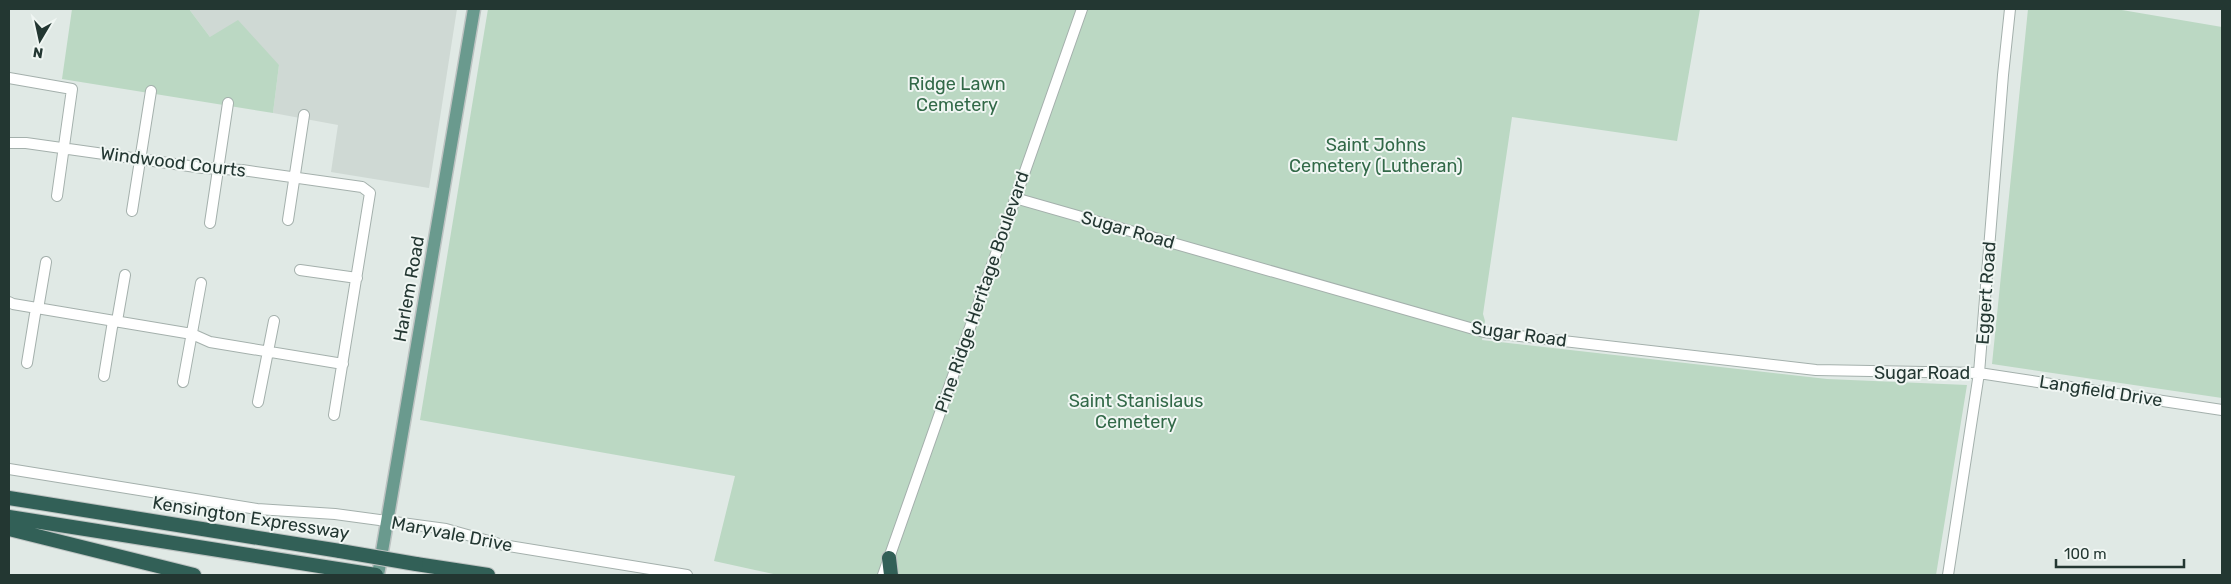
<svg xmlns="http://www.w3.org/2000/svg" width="2231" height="584" font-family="Rubik,sans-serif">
  <rect width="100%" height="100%" fill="#e0e9e5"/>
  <!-- built -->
  <path fill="#cfd9d4" d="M 189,9 L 457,9 L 429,188 L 331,172 L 338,125 L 273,113 L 279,65 L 210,37 Z"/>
  <!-- green -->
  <path fill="#bbd8c3" d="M 72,9 L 189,9 L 210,37 L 238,20 L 279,65 L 273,113 L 62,79 Z
    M 488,9 L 1700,9 L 1677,141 L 1512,117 L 1483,314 L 1485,321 L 1482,340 L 1827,379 L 1967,385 L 1936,575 L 778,575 L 714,561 L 735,476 L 420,420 Z
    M 2028,9 L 2116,9 L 2222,27 L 2222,398 L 1992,364 Z"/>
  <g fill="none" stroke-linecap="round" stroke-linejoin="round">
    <!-- minor casing -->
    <g stroke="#a4b0ac" stroke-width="12">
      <path id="minor" d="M 9,78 L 72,89 L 57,196
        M 9,143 L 26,143 L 203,168 L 242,170 L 362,187 L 370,193 L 334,415
        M 1015,198 L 1484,332 L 1816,370 L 1979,373 L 2222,410
        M 132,211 L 151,91
        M 288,220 L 304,115
        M 210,223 L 228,103
        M 300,270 L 357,278
        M 9,302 L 13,304 L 192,334 L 210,342 L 343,364
        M 38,309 L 46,262
        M 117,321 L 125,275
        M 27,363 L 36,308
        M 104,376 L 113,321
        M 183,382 L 201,283
        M 258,402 L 274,321
        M 9,469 L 257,509 L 335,514 L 446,529 L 503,545 L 687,575
        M 883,575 L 1082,9
        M 1948,575 L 1979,373 L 2003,75 L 2010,9"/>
    </g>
    <!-- major casing -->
    <g stroke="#bdc3c2" stroke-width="15">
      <path id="major" d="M 378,575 L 474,9"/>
    </g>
    <!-- highway casing -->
    <g stroke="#bdc3c2" stroke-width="16">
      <path id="highway" d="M 9,498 L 340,551
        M 9,517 L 376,575
        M 9,529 L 194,575
        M 889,558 L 891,575
        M 416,564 L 488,575"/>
    </g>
    <!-- minor -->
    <use href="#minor" stroke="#fff" stroke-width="10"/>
    <!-- major -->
    <use href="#major" stroke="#6a9a8e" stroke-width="12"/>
    <!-- highway -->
    <use href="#highway" stroke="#326057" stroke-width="14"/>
    <!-- highway-bridge casing -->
    <g stroke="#bdc3c2" stroke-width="16" stroke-linecap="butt">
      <path id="highway-bridge" d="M 340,551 L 416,564"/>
    </g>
    <!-- highway-bridge -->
    <use href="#highway-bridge" stroke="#326057" stroke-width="14"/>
  </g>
  <g text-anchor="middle" stroke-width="4" stroke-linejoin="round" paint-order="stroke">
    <!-- park labels -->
    <g font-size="18" fill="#326948" stroke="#f0f6f3">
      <text x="957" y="90">Ridge Lawn<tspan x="957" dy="21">Cemetery</tspan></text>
      <text x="1376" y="151">Saint Johns<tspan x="1376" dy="21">Cemetery (Lutheran)</tspan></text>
      <text x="1136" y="407">Saint Stanislaus<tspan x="1136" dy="21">Cemetery</tspan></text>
    </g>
    <!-- street labels -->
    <g font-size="18" fill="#233732" stroke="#f0f6f3">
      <text transform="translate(173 162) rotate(7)" y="6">Windwood Courts</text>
      <text transform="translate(1128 230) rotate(16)" y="6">Sugar Road</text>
      <text transform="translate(409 289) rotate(-80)" y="6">Harlem Road</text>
      <text transform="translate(982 292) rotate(-71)" y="6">Pine Ridge Heritage Boulevard</text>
      <text transform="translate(1986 293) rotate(-86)" y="6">Eggert Road</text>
      <text transform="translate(1519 334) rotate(8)" y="6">Sugar Road</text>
      <text x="1922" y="379">Sugar Road</text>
      <text transform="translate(2101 391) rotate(9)" y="6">Langfield Drive</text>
      <text transform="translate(251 518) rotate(9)" y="6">Kensington Expressway</text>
      <text transform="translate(452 534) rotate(11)" y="6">Maryvale Drive</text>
    </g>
  </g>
  <!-- border -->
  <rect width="2231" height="584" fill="none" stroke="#233732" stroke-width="20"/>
  <!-- north arrow -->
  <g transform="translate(40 40) rotate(189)" stroke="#f0f6f3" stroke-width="4" paint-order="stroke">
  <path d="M0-4L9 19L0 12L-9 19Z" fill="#233732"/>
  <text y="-8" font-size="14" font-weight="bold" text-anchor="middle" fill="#233732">N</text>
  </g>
  <!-- scale -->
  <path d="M2056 559v8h128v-8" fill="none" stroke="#233732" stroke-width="2.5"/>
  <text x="2064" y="559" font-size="15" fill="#233732" stroke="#f0f6f3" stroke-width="4" paint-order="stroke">100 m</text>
</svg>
